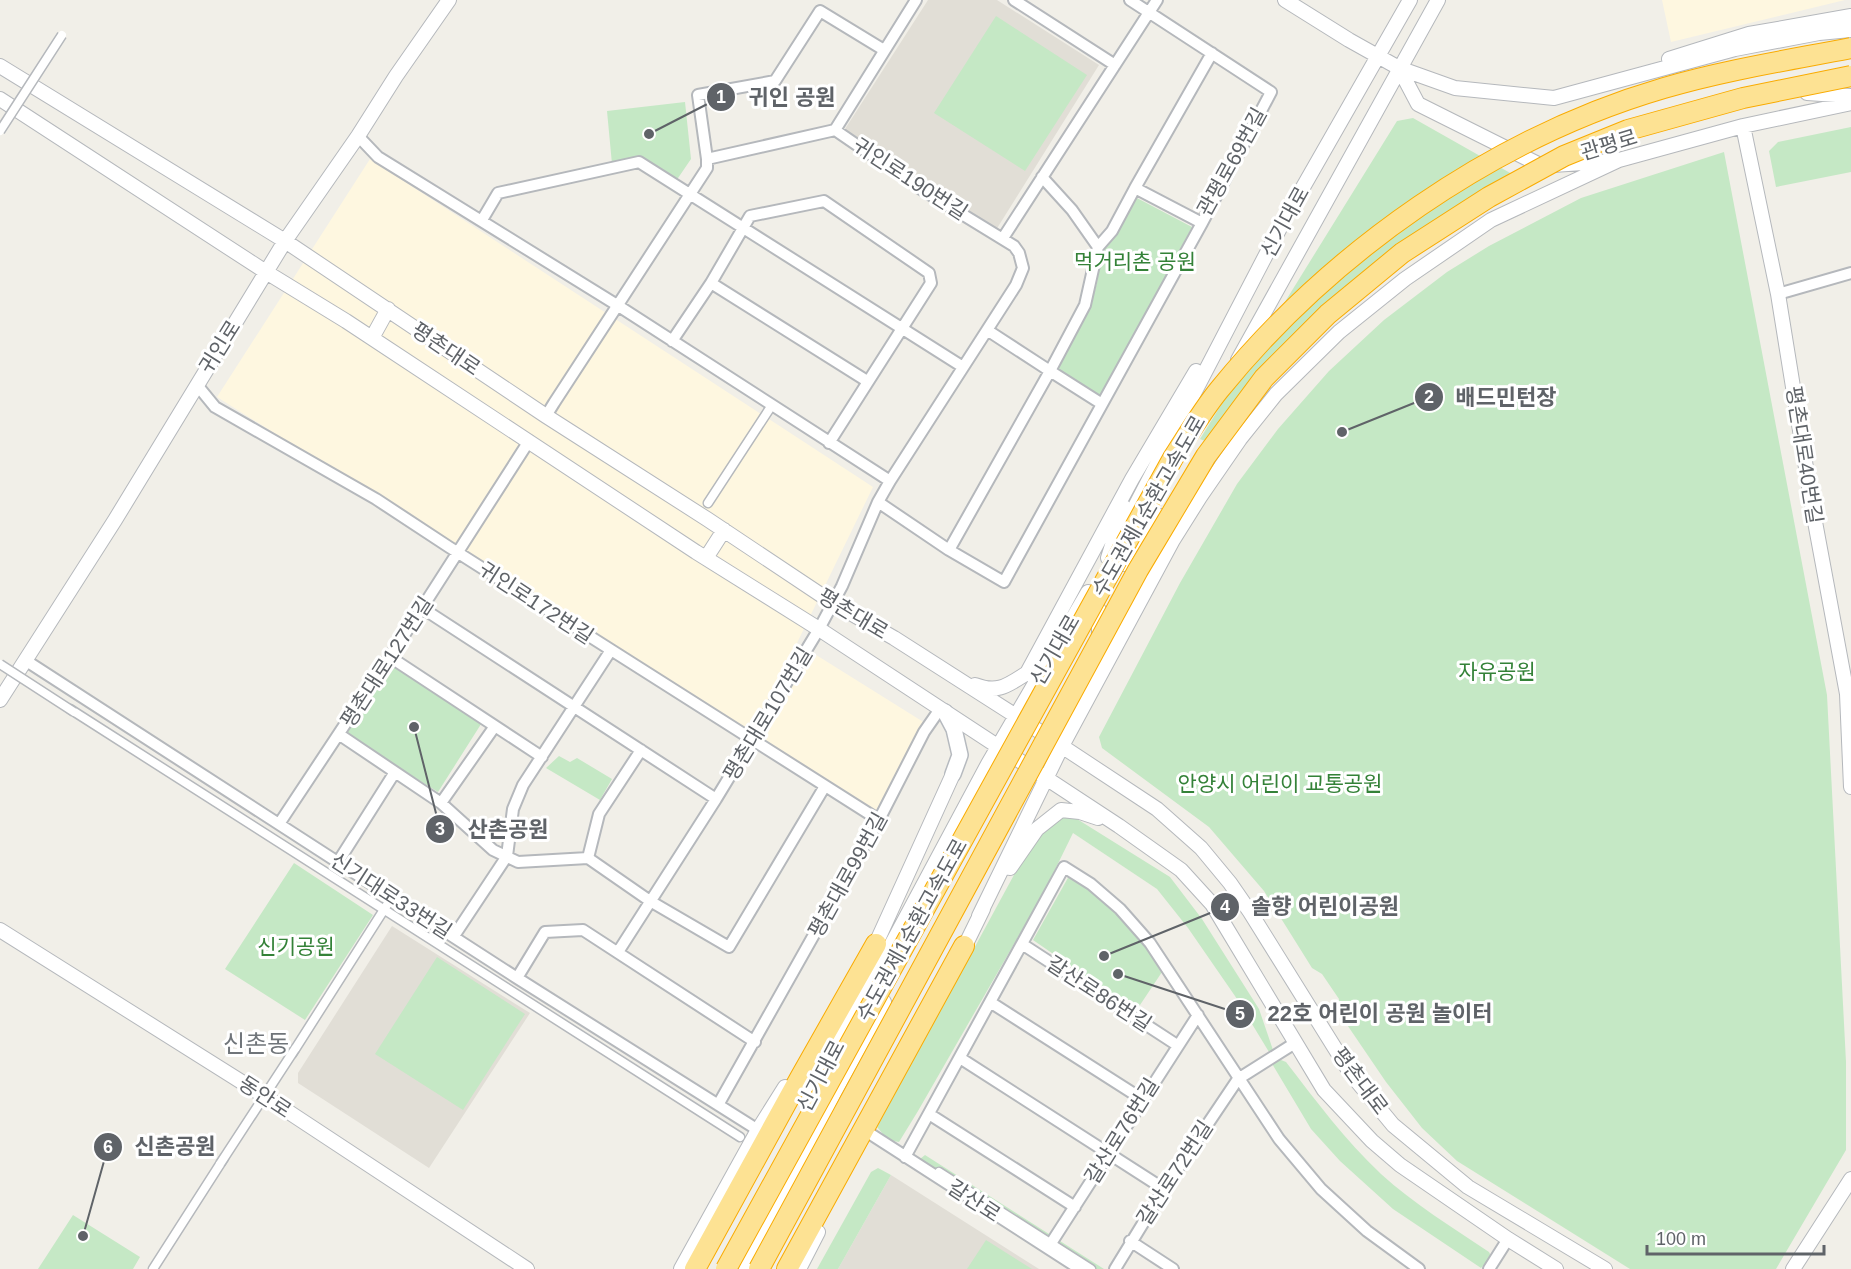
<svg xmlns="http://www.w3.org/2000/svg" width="1851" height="1269" font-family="Arial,'Noto Sans KR',sans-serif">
  <rect width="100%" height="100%" fill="#f1efe8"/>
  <!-- commercial -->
  <path fill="#fef7e0" d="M 1662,0 L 1845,0 L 1671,42 Z
    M 370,159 L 873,487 L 797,643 L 933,728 L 885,819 L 217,397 Z"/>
  <!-- education -->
  <path fill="#e1ded6" d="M 928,0 L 997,0 L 1099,65 L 996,230 L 845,129 Z
    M 392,926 L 530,1013 L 429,1168 L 298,1083 L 298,1073 Z
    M 891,1175 L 987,1236 L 1039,1269 L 838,1269 Z"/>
  <!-- green -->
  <path fill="#c5e8c5" d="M 996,16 L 1087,75 L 1025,171 L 934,113 Z
    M 685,102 L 691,159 L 676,181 L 639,158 L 612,164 L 607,111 Z
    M 1413,118 L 1519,178 L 1393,256 L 1210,443 L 1200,439 L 1397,121 Z
    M 1851,127 L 1851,172 L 1776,187 L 1769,151 L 1778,142 Z
    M 1724,152 L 1827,695 L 1846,1062 L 1846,1150 L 1776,1269 L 1630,1269 L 1457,1161 L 1422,1128 L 1386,1082 L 1337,1010 L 1339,999 L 1322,974 L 1312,968 L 1264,891 L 1209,827 L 1102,748 L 1099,737 L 1180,583 L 1237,484 L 1278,429 L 1329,371 L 1384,320 L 1447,272 L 1489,246 L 1581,198 Z
    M 1135,197 L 1192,227 L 1101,399 L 1057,370 L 1090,307 L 1097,283 L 1102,248 Z
    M 390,663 L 483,721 L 438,792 L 345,734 Z
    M 559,756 L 570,762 L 577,758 L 612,779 L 600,800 L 546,768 Z
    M 1061,815 L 1077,819 L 1170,877 L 1202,919 L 1259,1009 L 1273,1050 L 1269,1052 L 1235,996 L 1188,928 L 1157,889 L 1073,833 L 1045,890 L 918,1111 L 899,1142 L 888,1140 L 877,1127 L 1040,827 Z
    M 294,863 L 373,915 L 305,1020 L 225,969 Z
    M 1069,876 L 1092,890 L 1143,941 L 1162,972 L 1136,1011 L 1033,940 Z
    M 437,957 L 525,1014 L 463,1110 L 375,1054 Z
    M 1281,1060 L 1286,1062 C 1316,1101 1345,1140 1381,1174 C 1414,1204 1452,1227 1489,1252 L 1491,1256 L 1481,1268 L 1393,1209 L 1340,1161 L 1311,1129 L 1271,1062 Z
    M 925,1155 L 1104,1269 L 1083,1269 L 920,1165 L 920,1159 Z
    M 878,1168 L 891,1175 L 838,1269 L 817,1269 L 871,1172 Z
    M 73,1215 L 140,1257 L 133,1269 L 38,1269 Z
    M 986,1240 L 1032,1269 L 967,1269 Z"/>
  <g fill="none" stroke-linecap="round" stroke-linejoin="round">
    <!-- pedestrian casing -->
    <g stroke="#b5b8bc" stroke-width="11">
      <path id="pedestrian" d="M 708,503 L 772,405
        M 70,709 L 740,1137
        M 292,1054 L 392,897
        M 939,1172 L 1091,1269
        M 153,1269 L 224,1158"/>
    </g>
    <!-- minor casing -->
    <g stroke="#b5b8bc" stroke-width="14">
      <path id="minor" d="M 1014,0 L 1115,65
        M 835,130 L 916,0
        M 358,136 L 378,157 L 617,305 L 890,481 L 1016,285 L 1023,268 L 1019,253 L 1014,246 L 921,189 L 835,130 L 707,159 L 707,168 L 554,403 L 546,416
        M 707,159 L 698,95 L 775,81 L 820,11 L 884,50
        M 1042,177 L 1072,210 L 1098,247 L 1085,305 L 1050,371 L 1102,404
        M 1135,188 L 1202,223
        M 482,220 L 498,193 L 639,162 L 963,367
        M 1003,238 L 1157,0
        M 1098,247 L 1112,231 L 1135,188 L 1212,53
        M 711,283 L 867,381
        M 1778,294 L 1851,273
        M 672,341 L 711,283 L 750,216 L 824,201 L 929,273 L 931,283 L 829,443
        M 197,385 L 215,407 L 376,499 L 449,547 L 879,820
        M 878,502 L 949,550 L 1004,582 L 1202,223 L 1271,92 L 1130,0
        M 949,550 L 1050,371 L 987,330
        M 422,608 L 716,799
        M 390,657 L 542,757
        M 25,660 L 517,978 L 758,1130
        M 340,735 L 441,803 L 493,850 L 518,862 L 588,858 L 650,901 L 729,947 L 825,786
        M 441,803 L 495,726
        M 279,824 L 422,608 L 529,441
        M 588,858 L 599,814 L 641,750
        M 338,862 L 395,772
        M 454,936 L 507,856 L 513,809 L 523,785 L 611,650
        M 1022,944 L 1177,1045
        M 618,952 L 716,799 L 819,629 L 842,586 L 878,502 L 890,481
        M 517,978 L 545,932 L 583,930 L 755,1042
        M 990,1002 L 1142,1099
        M 960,1058 L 1164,1189
        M 718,1105 L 882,814 L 924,732 L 940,709
        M 929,1114 L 1075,1207
        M 869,1133 L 1080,1269
        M 905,1157 L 1064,867 L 1091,884 L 1120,909 L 1150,943 L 1279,1139 L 1321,1189 L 1367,1231 L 1419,1269
        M 1130,1241 L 1173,1269
        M 1048,1248 L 1198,1015
        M 1115,1269 L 1164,1189 L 1238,1079 L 1295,1043
        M 1489,1269 L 1508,1239"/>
    </g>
    <!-- tertiary casing -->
    <g stroke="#b5b8bc" stroke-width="16">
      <path id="tertiary" d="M 1285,0 L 1349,40 L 1399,68 L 1455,88 L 1554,98 L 1735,49 L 1819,33 L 1851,30
        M 1669,59 L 1749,34 L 1851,16
        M 0,66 L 285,241 L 546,416 L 707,519 L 833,603 L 894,638 L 1016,716 L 1157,809 L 1201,848 L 1230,883 L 1250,912 L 1351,1074 L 1393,1125 L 1468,1187 L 1605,1269
        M 1399,68 L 1418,104 L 1542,166 L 1549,163
        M 1807,93 L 1851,96
        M 0,99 L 266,272 L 346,321 L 696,552 L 819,629 L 1119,826 L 1181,870 L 1212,904 L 1324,1090 L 1372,1141 L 1400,1165 L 1508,1239 L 1556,1269
        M 1743,126 L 1778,294 L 1813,511 L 1847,694 L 1851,787
        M 1553,165 L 1612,161
        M 372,338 L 388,309
        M 1238,360 L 1438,0
        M 1128,520 L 1282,224 L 1410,0
        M 706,558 L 724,530
        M 1108,558 L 1124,507
        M 1124,564 L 1162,516
        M 1099,639 L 1099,610
        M 975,685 C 998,694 1008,685 1027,673 L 1132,479 L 1196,371
        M 0,700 L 115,520 L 285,241 L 358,136 L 396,76 L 449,0
        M 1010,868 L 1037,829 L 1061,810 L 1080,812 L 1098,818
        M 979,916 L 1062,746 L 1173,540 L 1200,497 L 1240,439 L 1276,394 L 1339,332 L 1405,279 L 1491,220 L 1619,160 L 1743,126 L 1851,103
        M 0,930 L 272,1101 L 527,1269
        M 873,950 L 953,774
        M 961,954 L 983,909
        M 812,1093 L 988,764 L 1088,592
        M 681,1269 L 758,1130 L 785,1087
        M 746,1269 L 833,1095 L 884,1002
        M 799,1269 L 818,1232
        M 1793,1269 L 1851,1179"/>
    </g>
    <!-- secondary casing -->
    <g stroke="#b6babf" stroke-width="18">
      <path id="secondary" d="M 945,712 L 954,729 L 960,755 L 953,774"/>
    </g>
    <!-- motorway casing -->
    <g stroke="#f9ab00" stroke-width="22">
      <path id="motorway" d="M 695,1269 L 800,1078 L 876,944
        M 787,1269 L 964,946"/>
    </g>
    <!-- pedestrian -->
    <use href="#pedestrian" stroke="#fff" stroke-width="8"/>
    <!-- minor -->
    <use href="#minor" stroke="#fff" stroke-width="10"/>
    <!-- tertiary -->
    <use href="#tertiary" stroke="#fff" stroke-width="14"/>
    <!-- secondary -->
    <use href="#secondary" stroke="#fff" stroke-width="15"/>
    <!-- motorway -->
    <use href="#motorway" stroke="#fde293" stroke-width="20"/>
    <!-- pedestrian-bridge casing -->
    <g stroke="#b5b8bc" stroke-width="11" stroke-linecap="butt">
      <path id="pedestrian-bridge" d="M 0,131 L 62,35
        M 0,664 L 74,712
        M 220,1164 L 295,1049"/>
    </g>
    <!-- motorway-bridge casing -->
    <g stroke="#f9ab00" stroke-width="22" stroke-linecap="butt">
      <path id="motorway-bridge" d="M 726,1269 L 1173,458 C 1188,435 1202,411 1219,390 C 1331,252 1493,138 1664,88 C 1725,70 1789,60 1851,48
        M 759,1269 L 1138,570 L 1206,456 L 1264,378 L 1328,314 L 1402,253 L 1489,197 L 1564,156 L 1628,130 L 1743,98 L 1851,76"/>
    </g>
    <!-- pedestrian-bridge -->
    <use href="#pedestrian-bridge" stroke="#fff" stroke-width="8"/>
    <!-- motorway-bridge -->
    <use href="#motorway-bridge" stroke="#fde293" stroke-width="20"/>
  </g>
  <g text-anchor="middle" stroke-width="6" stroke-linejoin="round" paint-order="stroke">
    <!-- street labels -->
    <g font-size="21" fill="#5f6368" stroke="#fff">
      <text transform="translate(1609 145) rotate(-17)" y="7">관평로</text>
      <text transform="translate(1232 162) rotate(-61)" y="7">관평로69번길</text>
      <text transform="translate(910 179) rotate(33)" y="7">귀인로190번길</text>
      <text transform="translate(1285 222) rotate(-61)" y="7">신기대로</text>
      <text transform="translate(220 347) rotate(-58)" y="7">귀인로</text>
      <text transform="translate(446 349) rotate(34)" y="7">평촌대로</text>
      <text transform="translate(1804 455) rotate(81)" y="7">평촌대로40번길</text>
      <text transform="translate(1149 506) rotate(-60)" y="7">수도권제1순환고속도로</text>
      <text transform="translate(536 603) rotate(33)" y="7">귀인로172번길</text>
      <text transform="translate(853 614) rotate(31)" y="7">평촌대로</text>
      <text transform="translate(1055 650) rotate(-60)" y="7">신기대로</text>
      <text transform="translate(387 662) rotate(-57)" y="7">평촌대로127번길</text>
      <text transform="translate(768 714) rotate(-59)" y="7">평촌대로107번길</text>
      <text transform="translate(848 875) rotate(-61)" y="7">평촌대로99번길</text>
      <text transform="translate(391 896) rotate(33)" y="7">신기대로33번길</text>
      <text transform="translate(912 930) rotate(-61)" y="7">수도권제1순환고속도로</text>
      <text transform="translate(1099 994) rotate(33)" y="7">갈산로86번길</text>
      <text transform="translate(821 1076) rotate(-62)" y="7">신기대로</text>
      <text transform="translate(1360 1081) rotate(53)" y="7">평촌대로</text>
      <text transform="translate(265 1097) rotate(33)" y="7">동안로</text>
      <text transform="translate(1122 1131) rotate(-58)" y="7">갈산로76번길</text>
      <text transform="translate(1175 1173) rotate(-57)" y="7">갈산로72번길</text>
      <text transform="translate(974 1201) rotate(33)" y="7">갈산로</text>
    </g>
    <!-- park labels -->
    <g font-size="21" fill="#348238" stroke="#fff">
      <text x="1135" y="269">먹거리촌 공원</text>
      <text x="1497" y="679">자유공원</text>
      <text x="1280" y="791">안양시 어린이 교통공원</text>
      <text x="296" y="954">신기공원</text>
    </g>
    <!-- quarter labels -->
    <g font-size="24" fill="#70757a" stroke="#fff">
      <text x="256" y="1052">신촌동</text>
    </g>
  </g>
  <!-- callouts -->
  <path fill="none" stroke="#5f6368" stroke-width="2" d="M649 134L721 97M1342 432L1429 397M414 727L440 829M1104 956L1225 907M1118 974L1240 1014M83 1236L108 1147"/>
  <g fill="#5f6368" stroke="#fff" stroke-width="2">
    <circle cx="649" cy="134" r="6"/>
    <circle cx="1342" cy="432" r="6"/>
    <circle cx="414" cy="727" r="6"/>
    <circle cx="1104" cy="956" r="6"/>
    <circle cx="1118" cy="974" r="6"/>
    <circle cx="83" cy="1236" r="6"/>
    <circle cx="721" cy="97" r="15"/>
    <circle cx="1429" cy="397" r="15"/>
    <circle cx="440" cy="829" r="15"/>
    <circle cx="1225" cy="907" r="15"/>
    <circle cx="1240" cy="1014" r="15"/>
    <circle cx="108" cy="1147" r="15"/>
  </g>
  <g font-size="18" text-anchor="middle" font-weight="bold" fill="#fff">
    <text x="721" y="103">1</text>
    <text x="1429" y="403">2</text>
    <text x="440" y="835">3</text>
    <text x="1225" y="913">4</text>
    <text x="1240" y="1020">5</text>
    <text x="108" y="1153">6</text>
  </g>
  <g font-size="22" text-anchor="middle" font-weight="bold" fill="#5f6368" stroke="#fff" stroke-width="6" stroke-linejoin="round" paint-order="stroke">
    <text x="792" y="105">귀인 공원</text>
    <text x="1506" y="405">배드민턴장</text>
    <text x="508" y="837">산촌공원</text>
    <text x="1325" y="914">솔향 어린이공원</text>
    <text x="1380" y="1021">22호 어린이 공원 놀이터</text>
    <text x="175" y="1154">신촌공원</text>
  </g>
  <!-- scale -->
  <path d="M1647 1245v9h177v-9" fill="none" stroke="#5f6368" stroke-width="3"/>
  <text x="1656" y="1245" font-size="18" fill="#5f6368" stroke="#ffffff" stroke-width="4.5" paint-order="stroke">100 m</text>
</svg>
